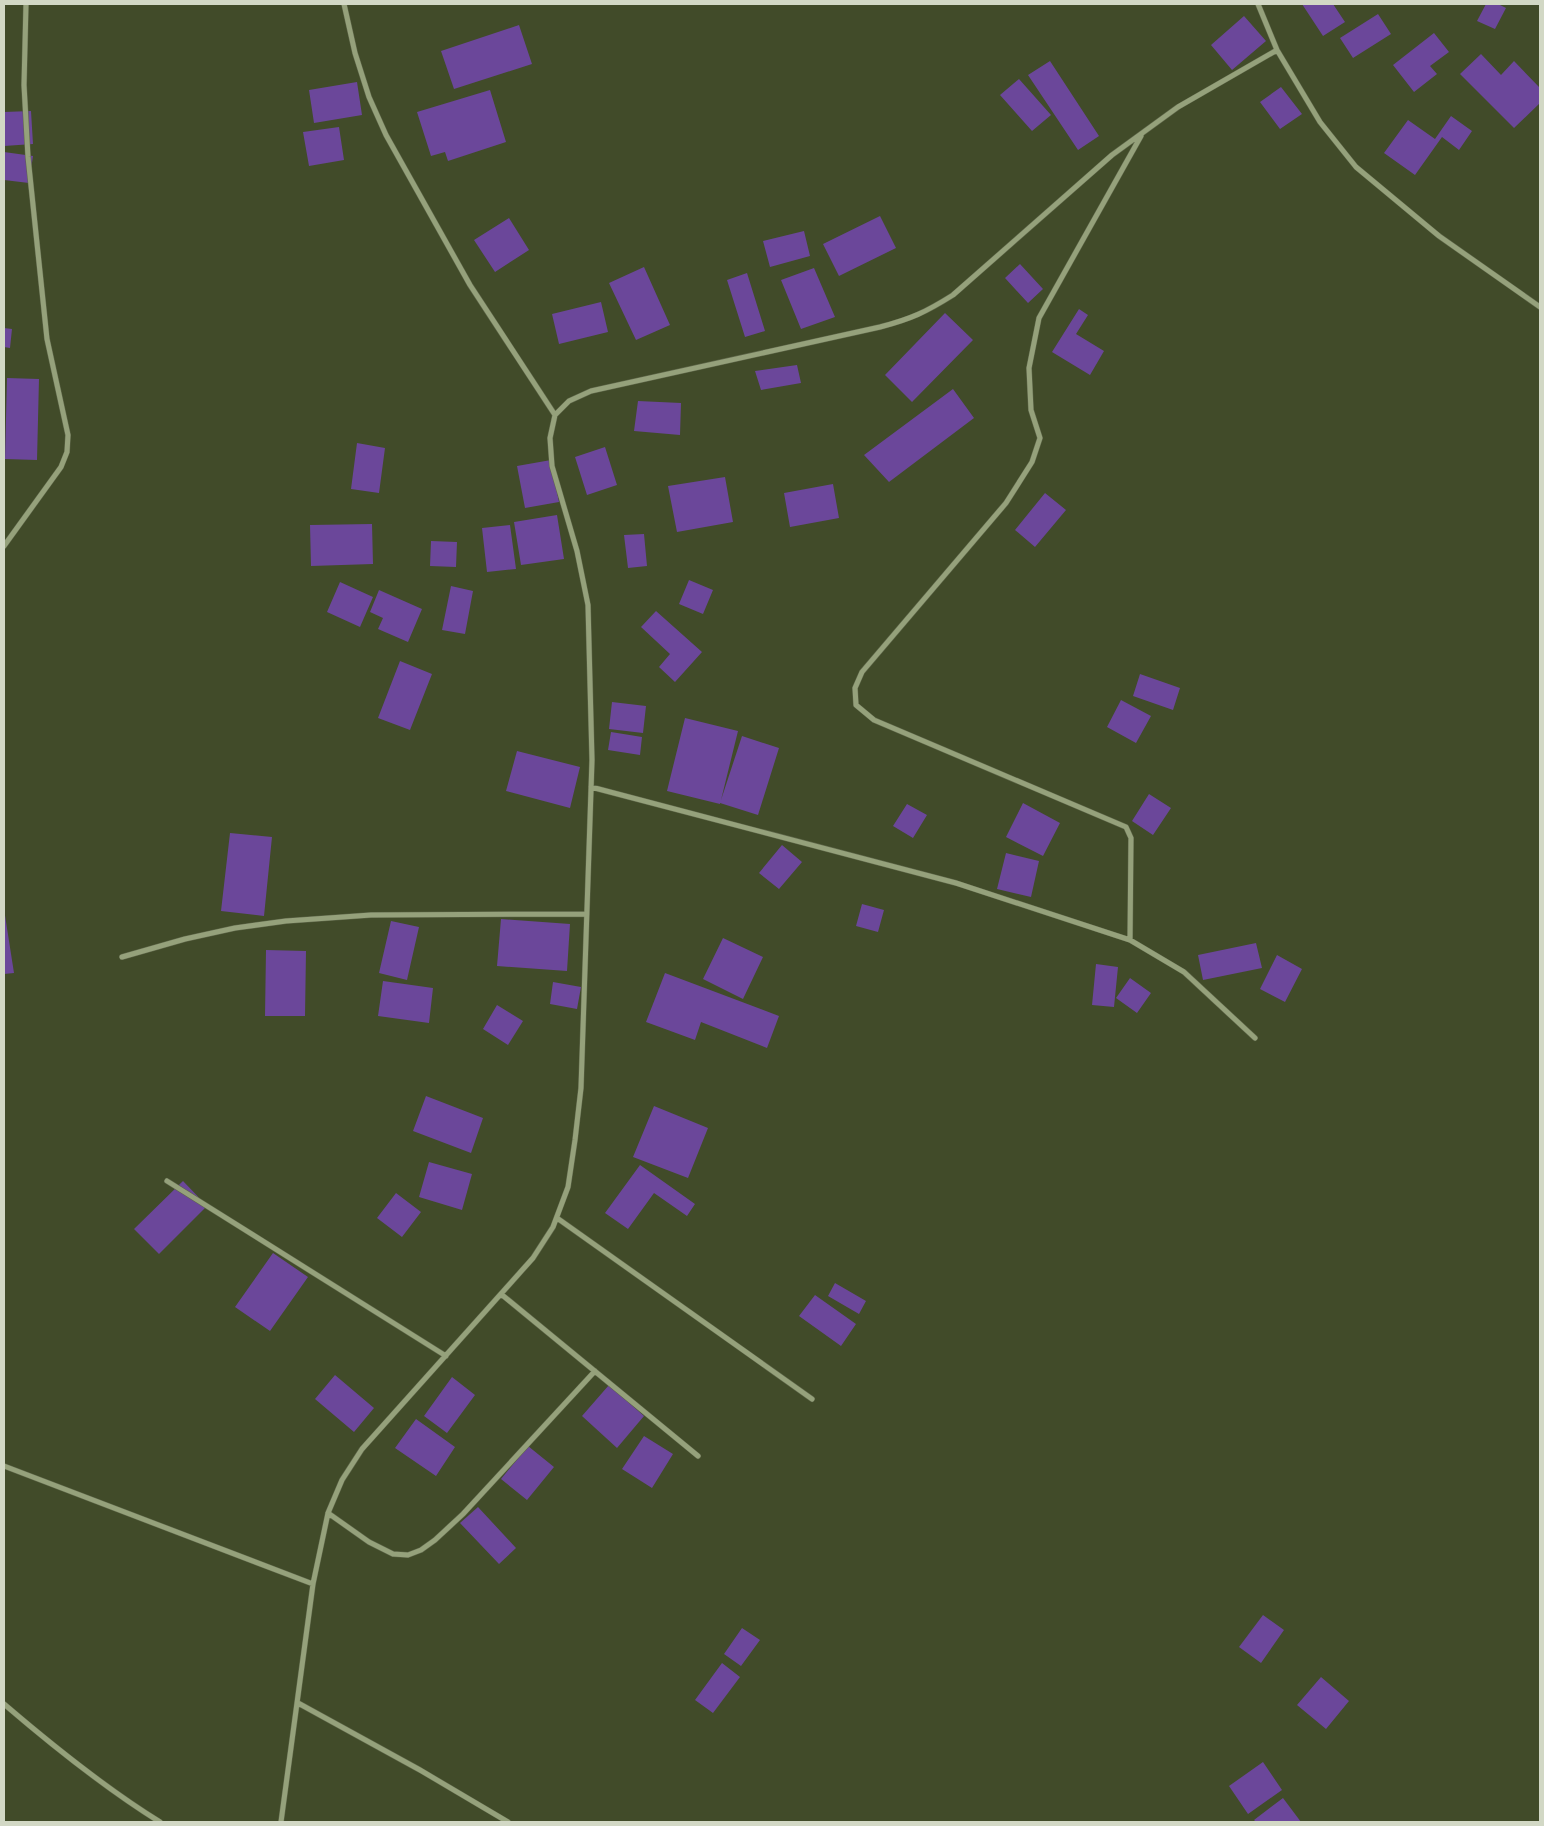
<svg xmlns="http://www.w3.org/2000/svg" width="1544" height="1826" font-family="'Source Sans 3',sans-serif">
  <rect width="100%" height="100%" fill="#414b29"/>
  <!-- building -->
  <path fill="#6b479a" d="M 1302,4 L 1333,4 L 1345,22 L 1323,36 Z
    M 1486,4 L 1498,4 L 1506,8 L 1495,29 L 1477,21 Z
    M 1378,14 L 1391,34 L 1353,58 L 1340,38 Z
    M 1244,16 L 1266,41 L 1232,70 L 1211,45 Z
    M 519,25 L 532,64 L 454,89 L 441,51 Z
    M 1434,33 L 1449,52 L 1430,66 L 1437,74 L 1414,92 L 1393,65 Z
    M 1481,54 L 1501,75 L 1514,61 L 1540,88 L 1540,103 L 1514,128 L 1460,74 Z
    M 1050,61 L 1099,136 L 1078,150 L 1028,75 Z
    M 1019,79 L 1051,115 L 1032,131 L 1000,95 Z
    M 357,82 L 362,115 L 314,123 L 309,90 Z
    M 1281,87 L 1302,114 L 1280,129 L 1260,102 Z
    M 490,90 L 506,142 L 448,161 L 445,152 L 431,156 L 417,112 Z
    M 31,111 L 33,144 L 4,146 L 4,112 Z
    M 1451,116 L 1472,131 L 1459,150 L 1442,137 L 1415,175 L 1384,153 L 1408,120 L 1435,139 Z
    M 339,127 L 344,160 L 309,166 L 303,132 Z
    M 4,152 L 33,156 L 29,183 L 4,180 Z
    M 880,216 L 896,248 L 839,276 L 823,244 Z
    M 509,218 L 529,250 L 495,272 L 474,240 Z
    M 804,231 L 810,256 L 770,267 L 763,241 Z
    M 1020,264 L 1043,289 L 1028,303 L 1005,278 Z
    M 644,267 L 670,325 L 636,340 L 609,283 Z
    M 814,268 L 835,317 L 801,329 L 781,280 Z
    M 747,273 L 765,331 L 745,337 L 727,280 Z
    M 601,302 L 608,332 L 559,344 L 552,314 Z
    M 1079,309 L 1088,315 L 1076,334 L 1104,351 L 1090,375 L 1052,352 Z
    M 945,313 L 973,340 L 912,402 L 885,375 Z
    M 4,328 L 12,329 L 10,348 L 4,347 Z
    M 797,365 L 801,383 L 761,390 L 755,371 Z
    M 7,378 L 39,379 L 37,460 L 5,459 Z
    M 953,389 L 974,418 L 889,482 L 864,455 Z
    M 638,401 L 681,403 L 680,435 L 634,431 Z
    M 357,443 L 385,448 L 379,493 L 351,489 Z
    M 605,447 L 617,485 L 587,495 L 575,457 Z
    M 551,460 L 559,502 L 525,508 L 517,466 Z
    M 725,477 L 733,522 L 677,532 L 668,486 Z
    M 833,484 L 839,518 L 790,527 L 784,493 Z
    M 1045,493 L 1066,510 L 1035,547 L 1015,530 Z
    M 557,515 L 564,559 L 521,565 L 514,522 Z
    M 372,524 L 373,564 L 311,566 L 310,525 Z
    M 510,525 L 516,569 L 487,572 L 482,528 Z
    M 644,534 L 647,566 L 628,568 L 624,535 Z
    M 431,541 L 457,542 L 456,567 L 430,566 Z
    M 689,580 L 713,590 L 703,614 L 679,604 Z
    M 340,582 L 373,597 L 360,627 L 327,612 Z
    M 451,586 L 473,591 L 465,634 L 442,630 Z
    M 379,590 L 422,609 L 408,642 L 378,629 L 383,618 L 370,612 Z
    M 656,611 L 702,652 L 675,682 L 659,667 L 670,654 L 641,627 Z
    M 400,661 L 432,674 L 410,730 L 378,718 Z
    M 1140,674 L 1180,688 L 1173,710 L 1133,696 Z
    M 1121,700 L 1151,716 L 1136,743 L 1107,727 Z
    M 612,702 L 646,706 L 643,733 L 609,729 Z
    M 685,718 L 738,731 L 721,800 L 742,736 L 779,748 L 758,815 L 720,803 L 720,804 L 667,791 Z
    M 611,732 L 642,737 L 640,755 L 608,750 Z
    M 517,751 L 580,767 L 570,808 L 506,791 Z
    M 1149,794 L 1171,808 L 1153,835 L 1132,821 Z
    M 1023,803 L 1060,823 L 1043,856 L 1006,837 Z
    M 907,804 L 927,815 L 913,838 L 893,826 Z
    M 230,833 L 272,837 L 264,916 L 221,911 Z
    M 782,845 L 802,862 L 779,889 L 759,873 Z
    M 1006,853 L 1039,861 L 1031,897 L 997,889 Z
    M 862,904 L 884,910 L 878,932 L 856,926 Z
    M 4,909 L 14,973 L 4,974 Z
    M 501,919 L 570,924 L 567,971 L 497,966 Z
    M 391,921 L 419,927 L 407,980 L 379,973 Z
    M 723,938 L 763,957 L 743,999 L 703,979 Z
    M 1256,943 L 1262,968 L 1203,980 L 1198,955 Z
    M 266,950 L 306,951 L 305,1016 L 265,1016 Z
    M 1277,955 L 1302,969 L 1285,1002 L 1260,989 Z
    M 1096,964 L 1118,967 L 1114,1007 L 1092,1005 Z
    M 665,973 L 779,1016 L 767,1048 L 701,1022 L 695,1040 L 646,1022 Z
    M 1130,978 L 1151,993 L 1137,1013 L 1116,998 Z
    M 383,981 L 433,988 L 429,1023 L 378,1016 Z
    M 553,982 L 581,987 L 577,1009 L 550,1004 Z
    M 497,1005 L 523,1021 L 508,1045 L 483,1029 Z
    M 426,1096 L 483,1118 L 471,1153 L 413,1131 Z
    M 654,1106 L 708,1128 L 688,1178 L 633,1157 Z
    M 429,1162 L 472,1174 L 462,1210 L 419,1197 Z
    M 640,1165 L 695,1204 L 687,1216 L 654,1193 L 628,1229 L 605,1213 Z
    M 183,1181 L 207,1206 L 159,1254 L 134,1229 Z
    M 396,1193 L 421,1212 L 402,1237 L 377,1218 Z
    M 273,1253 L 308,1277 L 270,1331 L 235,1307 Z
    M 835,1283 L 866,1301 L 859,1314 L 828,1296 Z
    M 815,1295 L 856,1324 L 841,1346 L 799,1316 Z
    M 335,1375 L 374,1408 L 354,1432 L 315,1399 Z
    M 452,1377 L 475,1395 L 447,1433 L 424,1416 Z
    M 609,1385 L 644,1416 L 617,1448 L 582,1416 Z
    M 416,1419 L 455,1447 L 436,1476 L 395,1448 Z
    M 644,1436 L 673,1454 L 652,1488 L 622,1469 Z
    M 528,1446 L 554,1467 L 527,1500 L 501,1479 Z
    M 478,1507 L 516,1548 L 499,1564 L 460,1523 Z
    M 1263,1615 L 1284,1630 L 1261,1663 L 1239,1647 Z
    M 742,1628 L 760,1640 L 741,1666 L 724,1654 Z
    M 722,1663 L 740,1677 L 713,1713 L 695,1700 Z
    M 1321,1677 L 1349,1701 L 1326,1729 L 1297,1705 Z
    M 1263,1762 L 1282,1790 L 1248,1814 L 1229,1786 Z
    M 1283,1798 L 1301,1822 L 1256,1822 L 1254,1820 Z"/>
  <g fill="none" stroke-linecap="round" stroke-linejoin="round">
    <!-- minor casing -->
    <g stroke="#5e6649" stroke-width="6">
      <path id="minor" d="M 344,4 L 355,53 L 369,97 L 386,135 L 470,285 L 555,415
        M 1258,4 L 1277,50 L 1320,122 L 1356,167 L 1439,236 L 1540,307
        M 4,546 L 61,467 L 67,452 L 68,435 L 47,339 L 28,157 L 24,85 L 26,4
        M 591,787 L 956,883 L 1130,940 L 1184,972 L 1255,1038
        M 1130,940 L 1131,838 L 1126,827 L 874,720 L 856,705 L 855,688 L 862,672 L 1006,503 L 1032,462 L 1040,438 L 1031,410 L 1029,368 L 1039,318 L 1141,136
        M 122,957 L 185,939 L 235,928 L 286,921 L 371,915 L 587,914
        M 167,1181 L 446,1356
        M 557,1218 L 812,1399
        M 501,1294 L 698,1456
        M 4,1466 L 313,1584
        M 328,1513 L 369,1542 L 393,1554 L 408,1555 L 421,1550 L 435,1540 L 463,1514 L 595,1371
        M 298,1703 L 420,1770 L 508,1822
        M 4,1704 C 53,1746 105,1788 160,1822
        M 281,1822 L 313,1584 L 328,1513 L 342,1480 L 362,1449 L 533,1258 L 553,1227 L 568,1187 L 575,1140 L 581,1088 L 592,760 L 588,605 L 577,551 L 552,466 L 550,438 L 555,415 L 569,401 L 591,391 L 880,327 C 911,319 926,312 953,295 L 1112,155 L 1178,107 L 1277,50"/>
    </g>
    <!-- minor -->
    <use href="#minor" stroke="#95a17b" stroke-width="5"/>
  </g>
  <!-- border -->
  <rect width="1544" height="1826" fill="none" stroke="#d2d8c5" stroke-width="10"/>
</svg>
